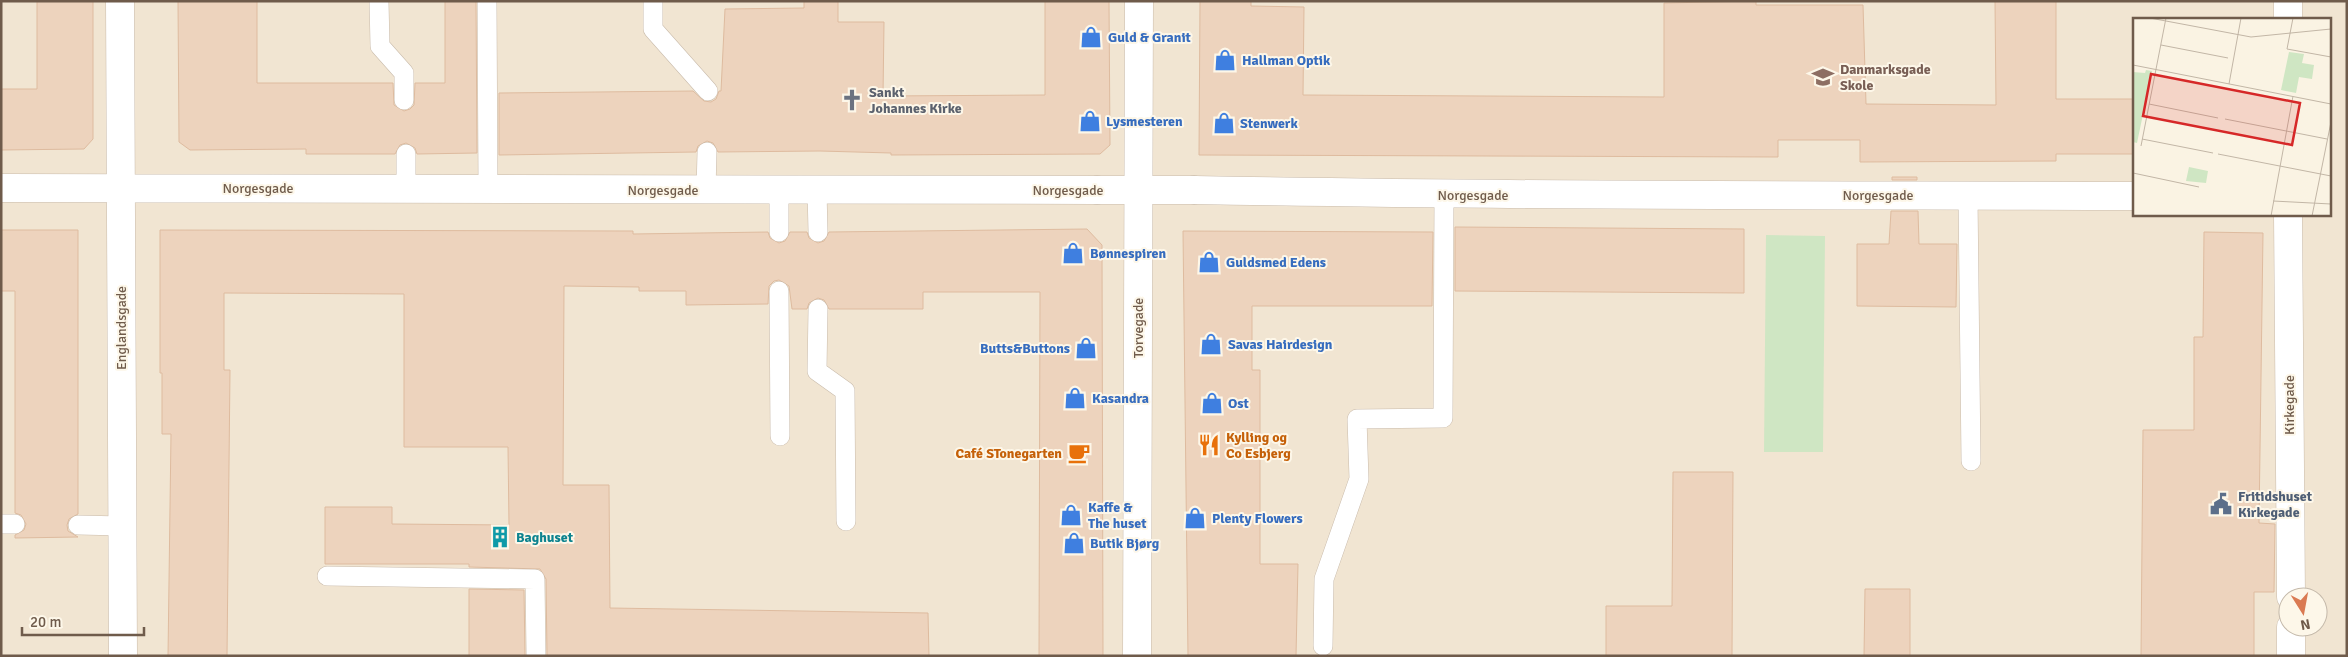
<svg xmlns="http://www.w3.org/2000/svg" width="2348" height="657" font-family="Signika,sans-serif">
  <rect width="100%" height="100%" fill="#faf3e3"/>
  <!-- residential -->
  <path fill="#f1e5d2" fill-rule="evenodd" d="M 1,1 L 2347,1 L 2347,656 L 1,656 ZM 2134,19 L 2329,19 L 2329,214 L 2134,214 ZM 2288,597 L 2318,597 L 2318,627 L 2288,627 Z"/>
  <!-- green -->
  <path fill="#cfe6c3" d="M 1766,235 L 1825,236 L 1823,452 L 1764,452 Z"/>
  <!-- building -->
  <path fill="#edd3bd" stroke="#debb9f" d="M 37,1 L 93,1 L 93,139 L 84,149 L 1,150 L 1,89 L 37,89 Z
    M 178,1 L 257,1 L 257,83 L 393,83 L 394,105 L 404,111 L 410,109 L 414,105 L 415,83 L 445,83 L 445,1 L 476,1 L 477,153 L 417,154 L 415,148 L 406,143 L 400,145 L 395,154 L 306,154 L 306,149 L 190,150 L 179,142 Z
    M 804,1 L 838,1 L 838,22 L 884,22 L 883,96 L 1045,95 L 1045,1 L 1109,1 L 1110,145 L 1100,154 L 891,155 L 891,153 L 820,151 L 718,152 L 713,143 L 707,141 L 698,146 L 696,152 L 499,155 L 499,93 L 693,91 L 704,101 L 711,102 L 716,99 L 719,91 L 721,91 L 725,9 L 804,8 Z
    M 1200,1 L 1251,1 L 1251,6 L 1304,7 L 1303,95 L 1664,97 L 1664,3 L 1756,1 L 1756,5 L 1863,5 L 1866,104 L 1996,105 L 1995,1 L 2056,1 L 2056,99 L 2134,99 L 2134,154 L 2056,154 L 2056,161 L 1860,162 L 1860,140 L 1778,140 L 1778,157 L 1199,155 Z
    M 1892,177 L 1917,177 L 1917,180 L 1892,180 Z
    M 1891,211 L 1918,211 L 1919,244 L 1957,244 L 1956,307 L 1857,306 L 1857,244 L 1889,244 Z
    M 1455,227 L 1744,229 L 1744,293 L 1455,291 Z
    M 1087,229 L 1102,245 L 1103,656 L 1039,656 L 1040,292 L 923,292 L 923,309 L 829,309 L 824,300 L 818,298 L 809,303 L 807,309 L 792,309 L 789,286 L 779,280 L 774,281 L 769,286 L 768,304 L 686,305 L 686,291 L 639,291 L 639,287 L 564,286 L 563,485 L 609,485 L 610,608 L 928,613 L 929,656 L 547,656 L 546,579 L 540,569 L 469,567 L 469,564 L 325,564 L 325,507 L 392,507 L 392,524 L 509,525 L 508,447 L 404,447 L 404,294 L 224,293 L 224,370 L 230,370 L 227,656 L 168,656 L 171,434 L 162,434 L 162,373 L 160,373 L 160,230 L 633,231 L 633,234 L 768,232 L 770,238 L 779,243 L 785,241 L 790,232 L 807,232 L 809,238 L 818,243 L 824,241 L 829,232 Z
    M 1,230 L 78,230 L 78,514 L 69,519 L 67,525 L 68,531 L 78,537 L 15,538 L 15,535 L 24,530 L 26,524 L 21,515 L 15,513 L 15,291 L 1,291 Z
    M 1183,231 L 1433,232 L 1432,306 L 1252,306 L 1252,370 L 1260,370 L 1260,564 L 1298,564 L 1296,656 L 1188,656 Z
    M 2204,232 L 2263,233 L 2259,523 L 2275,524 L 2274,592 L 2254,592 L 2254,656 L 2141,656 L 2143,430 L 2194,430 L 2194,337 L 2203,337 Z
    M 1673,472 L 1733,472 L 1732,656 L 1606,656 L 1606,606 L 1672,606 Z
    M 469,589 L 524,590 L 525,656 L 469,656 Z
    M 1865,589 L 1910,589 L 1910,656 L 1864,656 Z"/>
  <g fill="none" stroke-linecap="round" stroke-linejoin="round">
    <!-- service casing -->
    <g stroke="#c9bbab" stroke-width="20">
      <path id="service" d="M 379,1 L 380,46 L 404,73 L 404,100
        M 487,1 L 488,189
        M 653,1 L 653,29 L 708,91
        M 406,154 L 406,189
        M 706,190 L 707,152
        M 779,190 L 779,232
        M 817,190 L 818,232
        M 1968,196 L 1971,461
        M 779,291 L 780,436
        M 818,309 L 817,371 L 845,391 L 846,521
        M 1,524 L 15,524
        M 78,525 L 122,526
        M 327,576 L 535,579 L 536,656
        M 1323,646 L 1324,579 L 1359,479 L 1357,419 L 1443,418 L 1444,195"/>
    </g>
    <!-- pedestrian casing -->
    <g stroke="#c9bbab" stroke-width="29">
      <path id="pedestrian" d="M 1097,190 L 1194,190
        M 1137,656 L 1139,1"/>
    </g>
    <!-- minor casing -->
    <g stroke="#c9bbab" stroke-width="29">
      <path id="minor" d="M 120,1 L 123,656
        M 2288,19 L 2288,1
        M 1,188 L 1097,190
        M 1194,190 C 1507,196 1821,195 2134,196
        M 2288,214 L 2291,597
        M 2291,627 L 2291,656"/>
    </g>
    <!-- service -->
    <use href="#service" stroke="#fff" stroke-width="19"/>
    <!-- pedestrian -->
    <use href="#pedestrian" stroke="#fff" stroke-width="28"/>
    <!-- minor -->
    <use href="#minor" stroke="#fff" stroke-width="28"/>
  </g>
  <!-- icons -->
  <defs>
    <g id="shop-bare" transform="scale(1.725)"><path d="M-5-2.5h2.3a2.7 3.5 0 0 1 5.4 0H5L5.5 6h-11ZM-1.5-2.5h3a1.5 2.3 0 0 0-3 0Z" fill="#3f7fe0" stroke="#fdf7e9" stroke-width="2.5" paint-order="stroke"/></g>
    <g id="school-bare" transform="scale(1.725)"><path d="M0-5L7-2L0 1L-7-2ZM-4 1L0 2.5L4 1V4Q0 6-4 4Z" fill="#8d6e63" stroke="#fdf7e9" stroke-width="2.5" paint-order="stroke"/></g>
    <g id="church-bare" transform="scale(1.725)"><path d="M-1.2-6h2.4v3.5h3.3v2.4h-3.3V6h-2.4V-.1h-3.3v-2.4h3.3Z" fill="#6b7280" stroke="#fdf7e9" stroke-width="2.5" paint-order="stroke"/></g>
    <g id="restaurant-bare" transform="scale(1.725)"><path d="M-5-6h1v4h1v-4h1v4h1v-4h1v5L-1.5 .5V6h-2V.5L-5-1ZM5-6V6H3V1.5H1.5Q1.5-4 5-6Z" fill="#e8710a" stroke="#fdf7e9" stroke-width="2.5" paint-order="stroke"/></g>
    <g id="cafe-bare" transform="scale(1.725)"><path d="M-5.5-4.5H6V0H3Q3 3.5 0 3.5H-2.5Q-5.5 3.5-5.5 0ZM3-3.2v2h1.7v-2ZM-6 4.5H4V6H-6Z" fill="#e8710a" stroke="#fdf7e9" stroke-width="2.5" paint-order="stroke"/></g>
    <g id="civic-bare" transform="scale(1.725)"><path d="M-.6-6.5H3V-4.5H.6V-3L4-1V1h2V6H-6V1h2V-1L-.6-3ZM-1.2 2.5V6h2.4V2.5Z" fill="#5c6f8a" stroke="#fdf7e9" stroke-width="2.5" paint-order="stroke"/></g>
    <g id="building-bare" transform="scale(1.725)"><path d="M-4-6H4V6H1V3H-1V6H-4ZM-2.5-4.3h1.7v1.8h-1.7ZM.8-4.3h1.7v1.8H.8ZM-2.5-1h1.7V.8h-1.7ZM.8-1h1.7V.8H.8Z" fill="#0f9aa8" stroke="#fdf7e9" stroke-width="2.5" paint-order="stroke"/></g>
  </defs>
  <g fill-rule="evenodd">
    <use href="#shop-bare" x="1091" y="37"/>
    <use href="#shop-bare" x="1225" y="60"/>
    <use href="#school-bare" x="1823" y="77"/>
    <use href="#church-bare" x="852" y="100"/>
    <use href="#shop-bare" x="1090" y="121"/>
    <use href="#shop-bare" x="1224" y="123"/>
    <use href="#shop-bare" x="1073" y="253"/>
    <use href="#shop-bare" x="1209" y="262"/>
    <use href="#shop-bare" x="1211" y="344"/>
    <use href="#shop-bare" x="1086" y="348"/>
    <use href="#shop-bare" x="1075" y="398"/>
    <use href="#shop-bare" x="1212" y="403"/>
    <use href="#restaurant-bare" x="1209" y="445"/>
    <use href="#cafe-bare" x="1079" y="453"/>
    <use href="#civic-bare" x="2221" y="504"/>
    <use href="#shop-bare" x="1071" y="515"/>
    <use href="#shop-bare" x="1195" y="518"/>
    <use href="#building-bare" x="500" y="537"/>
    <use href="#shop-bare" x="1074" y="543"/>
  </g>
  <g text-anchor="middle" stroke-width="4" stroke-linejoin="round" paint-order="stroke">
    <!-- shop labels -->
    <g font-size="14" font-weight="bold" fill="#366cbe" stroke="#fdf7e9" text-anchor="start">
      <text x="1108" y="42">Guld &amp; Granit</text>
      <text x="1242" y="65">Hallman Optik</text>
      <text x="1106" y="126">Lysmesteren</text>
      <text x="1240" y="128">Stenwerk</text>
      <text x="1090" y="258">Bønnespiren</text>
      <text x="1226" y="267">Guldsmed Edens</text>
      <text x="1228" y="349">Savas Hairdesign</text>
      <text x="1070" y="353" text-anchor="end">Butts&amp;Buttons</text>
      <text x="1092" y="403">Kasandra</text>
      <text x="1228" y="408">Ost</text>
      <text x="1088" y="512">Kaffe &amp;<tspan x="1088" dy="16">The huset</tspan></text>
      <text x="1212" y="523">Plenty Flowers</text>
      <text x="1090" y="548">Butik Bjørg</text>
    </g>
    <!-- education labels -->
    <g font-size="14" font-weight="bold" fill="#785e54" stroke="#fdf7e9" text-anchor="start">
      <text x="1840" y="74">Danmarksgade<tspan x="1840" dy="16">Skole</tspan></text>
    </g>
    <!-- worship labels -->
    <g font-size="14" font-weight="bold" fill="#5b616d" stroke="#fdf7e9" text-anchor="start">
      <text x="869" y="97">Sankt<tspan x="869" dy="16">Johannes Kirke</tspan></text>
    </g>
    <!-- street labels -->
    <g font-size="14" fill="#6f5b4b" stroke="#fdf7e9">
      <text x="258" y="193">Norgesgade</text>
      <text x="663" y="195">Norgesgade</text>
      <text x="1068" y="195">Norgesgade</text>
      <text x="1473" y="200">Norgesgade</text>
      <text x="1878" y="200">Norgesgade</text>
      <text transform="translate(121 328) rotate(-90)" y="5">Englandsgade</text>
      <text transform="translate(1138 328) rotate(-90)" y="5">Torvegade</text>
      <text transform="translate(2289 405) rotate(-90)" y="5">Kirkegade</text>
    </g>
    <!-- food labels -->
    <g font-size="14" font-weight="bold" fill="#c56008" stroke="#fdf7e9" text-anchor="start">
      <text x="1226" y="442">Kylling og<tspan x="1226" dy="16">Co Esbjerg</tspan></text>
      <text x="1062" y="458" text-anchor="end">Café STonegarten</text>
    </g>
    <!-- service labels -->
    <g font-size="14" font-weight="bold" fill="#4e5e75" stroke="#fdf7e9" text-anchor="start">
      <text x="2238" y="501">Fritidshuset<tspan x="2238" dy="16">Kirkegade</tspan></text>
    </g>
    <!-- culture labels -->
    <g font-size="14" font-weight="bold" fill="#0d838f" stroke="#fdf7e9" text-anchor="start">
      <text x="516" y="542">Baghuset</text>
    </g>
  </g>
  <!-- overview -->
  <g transform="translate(2133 18)">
    <rect width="198" height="198" fill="#faf3e3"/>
    <path d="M 156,34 L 171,36 L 169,45 L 181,47 L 179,61 L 166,59 L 163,75 L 148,72 ZM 13,52 L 19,53 L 4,125 L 0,124 L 0,54 L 12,55 ZM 56,149 L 75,153 L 73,165 L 53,163 Z" fill="#cfe6c3"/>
    <path fill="none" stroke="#c2b6a6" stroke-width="1" d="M 17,0 L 118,19 L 198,11M 160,0 L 154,31 L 198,39M 28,27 L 95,40M 0,47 L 198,86M 96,66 L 108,0M 16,86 L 85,100M 92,101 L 194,121M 9,121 L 80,135M 8,128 L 33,0M 85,136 L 198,158M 0,155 L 66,169M 140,183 L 198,186M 138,198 L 160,78M 179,198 L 198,104"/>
    <path fill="#d62828" fill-opacity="0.15" stroke="#d62828" stroke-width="2.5" d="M 18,56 L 167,85 L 159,127 L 10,98 Z"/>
    <rect width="198" height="198" fill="none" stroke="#6f5b4b" stroke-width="2.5"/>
  </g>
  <!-- border -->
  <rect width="2348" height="657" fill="none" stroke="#6f5b4b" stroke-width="5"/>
  <!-- north arrow -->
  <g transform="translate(2303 612) rotate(169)"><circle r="24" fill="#fdf7e9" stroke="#c4b9aa"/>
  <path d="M0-4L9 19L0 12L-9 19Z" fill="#da7a52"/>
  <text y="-8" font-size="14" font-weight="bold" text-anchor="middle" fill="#6f5b4b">N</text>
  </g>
  <!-- scale -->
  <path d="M22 627v8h122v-8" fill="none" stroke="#6f5b4b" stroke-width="2.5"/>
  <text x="30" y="627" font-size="15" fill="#6f5b4b" stroke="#fdf7e9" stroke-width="4" paint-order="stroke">20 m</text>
</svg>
